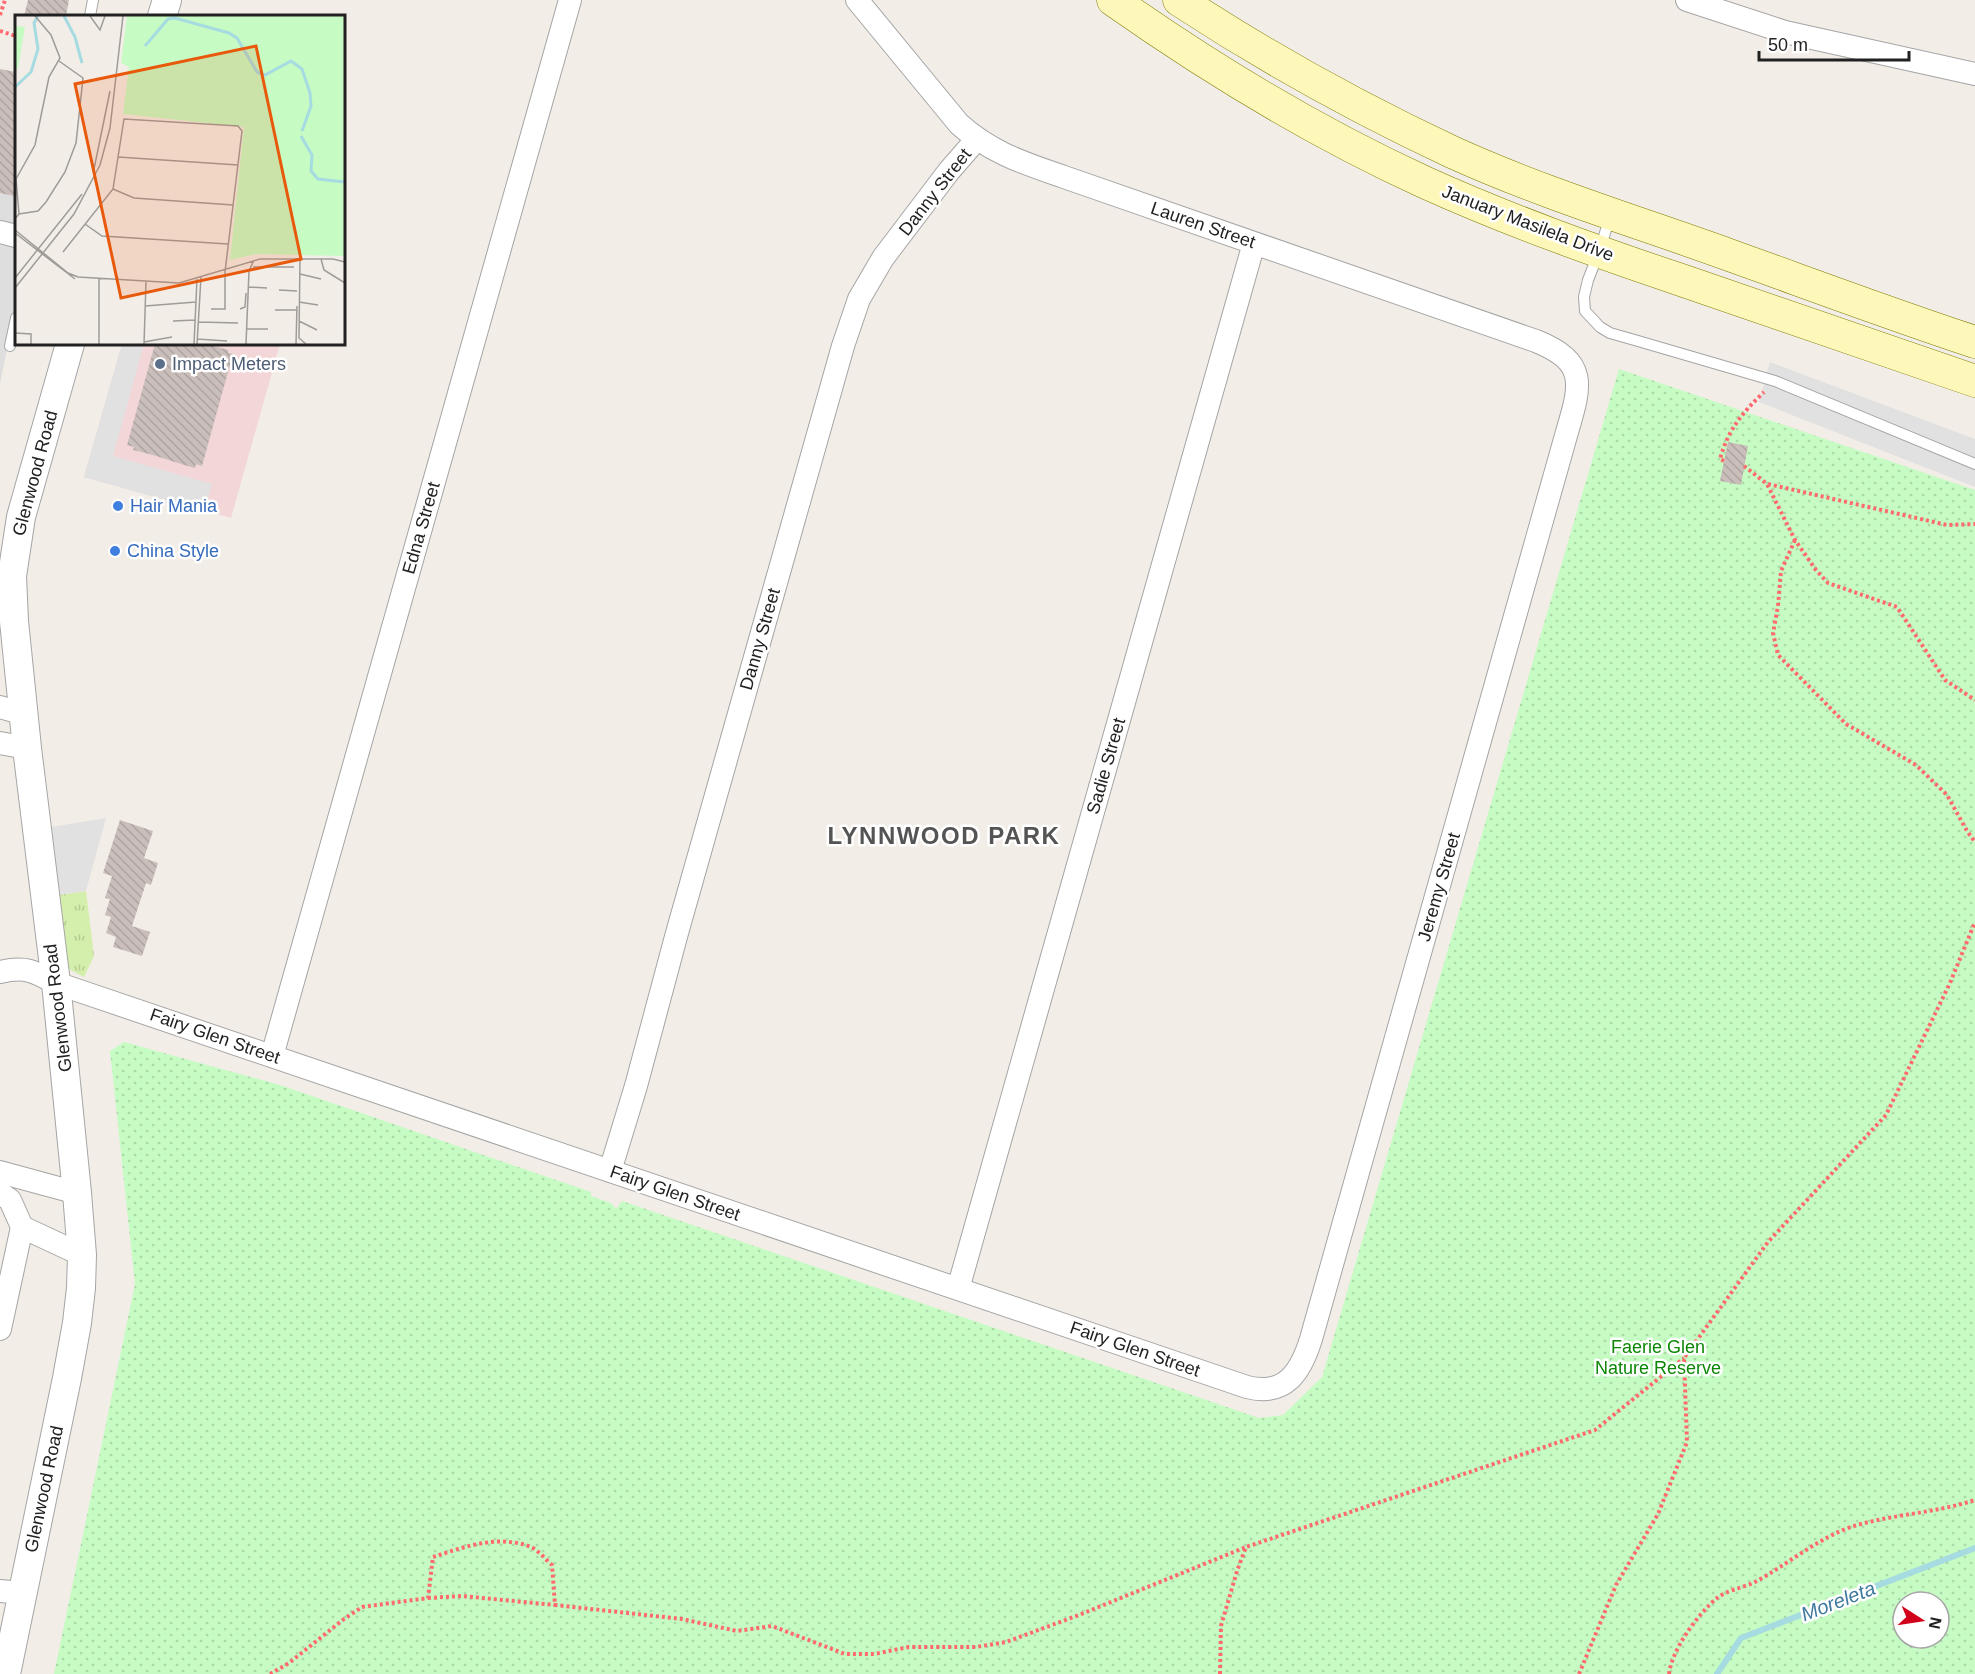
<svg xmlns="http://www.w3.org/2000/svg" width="1975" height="1674" font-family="Arial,sans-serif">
  <defs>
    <pattern id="grass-tufts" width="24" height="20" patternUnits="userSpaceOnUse" patternTransform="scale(1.5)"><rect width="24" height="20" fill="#d4eeab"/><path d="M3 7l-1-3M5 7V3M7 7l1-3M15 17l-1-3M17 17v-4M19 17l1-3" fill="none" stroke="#b6cc93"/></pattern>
    <pattern id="park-dots" width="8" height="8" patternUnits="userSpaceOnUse" patternTransform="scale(1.5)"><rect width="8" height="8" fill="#c6fcc3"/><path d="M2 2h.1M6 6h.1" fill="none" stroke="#aad8a7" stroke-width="1.8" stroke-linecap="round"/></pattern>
    <pattern id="building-back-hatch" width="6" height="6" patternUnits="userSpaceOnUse" patternTransform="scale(1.5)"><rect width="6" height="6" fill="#cabeba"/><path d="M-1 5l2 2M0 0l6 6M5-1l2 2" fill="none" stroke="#ada3a0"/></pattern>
  </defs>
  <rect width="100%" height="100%" fill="#f2ede7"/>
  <!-- residential -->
  <path fill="#dfdede" d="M 0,188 L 16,192 L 16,304 L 0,384 Z"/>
  <!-- commercial -->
  <path fill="#f3d6d8" d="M 122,344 L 280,344 L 231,518 L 84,477 Z"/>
  <!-- grass -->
  <path fill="url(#grass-tufts)" d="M 86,891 L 94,956 L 84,977 L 65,967 L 44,897 Z"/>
  <!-- park -->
  <path fill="url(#park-dots)" fill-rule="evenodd" d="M 1619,369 L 1975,490 L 1975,1674 L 54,1674 L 135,1284 L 110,1051 L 124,1042 L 280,1085 L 591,1192 L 591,1196 L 611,1203 L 616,1209 L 622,1201 L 1259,1418 L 1283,1415 L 1322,1377 ZM 1903,1602 L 1939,1602 L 1939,1638 L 1903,1638 Z"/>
  <!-- parking -->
  <path fill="#e1e1e1" d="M 122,344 L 144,344 L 113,456 L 212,484 L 204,511 L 84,477 Z
    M 1770,362 L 1975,439 L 1975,487 L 1759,402 Z
    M 106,818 L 86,891 L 44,897 L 39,829 Z"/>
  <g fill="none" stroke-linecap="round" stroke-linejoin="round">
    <!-- stream -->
    <path stroke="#a5dbe1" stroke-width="6" d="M 1717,1674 L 1741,1638 L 1975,1548"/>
  </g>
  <!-- building -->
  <path fill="url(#building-back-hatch)" d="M 28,0 L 69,0 L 66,16 L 24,16 Z
    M 0,69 L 16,72 L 16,184 L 14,196 L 0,193 Z
    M 155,344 L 206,344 L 228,350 L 228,353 L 233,354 L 202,466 L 196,464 L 195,468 L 184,465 L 153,455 L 133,450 L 134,447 L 127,445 Z
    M 1728,442 L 1748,446 L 1741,485 L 1720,481 Z
    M 120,820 L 153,831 L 144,858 L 158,863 L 151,885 L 146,883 L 132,926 L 150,932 L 142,956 L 113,947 L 116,937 L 106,933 L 111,917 L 105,915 L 110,899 L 105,898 L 112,876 L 103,873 Z"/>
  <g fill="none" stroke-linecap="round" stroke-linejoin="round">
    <!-- service casing -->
    <g stroke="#a5a5a5" stroke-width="12">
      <path id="service" d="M 90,16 L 93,0
        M 1610,217 L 1599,252 L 1588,280 L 1584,297 L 1585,311 L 1600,327 L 1610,333 L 1638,341 L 1775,381 L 1975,464
        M 10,346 L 16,318"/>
    </g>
    <!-- minor casing -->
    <g stroke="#a5a5a5" stroke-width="24">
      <path id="minor" d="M 1687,0 L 1785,32 L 1975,74
        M 0,232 L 16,236
        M 0,707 L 24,714
        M 0,743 L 27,748
        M 0,972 C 25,966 34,971 56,983 L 1247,1387 C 1286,1397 1301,1371 1311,1339 L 1567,432 C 1581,385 1588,362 1536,341 L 1064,177 C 1024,163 991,153 959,124 L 857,0
        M 272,1056 L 570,0
        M 610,1171 L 636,1086 L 677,933 L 843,346 L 859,299 L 883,258 L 949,171 L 976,140
        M 0,1172 L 77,1193
        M 0,1193 L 10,1200 L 22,1227 L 82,1255
        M 958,1289 L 1254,243
        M 0,1329 L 22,1227
        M 0,1591 L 22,1593"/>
    </g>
    <!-- tertiary casing -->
    <g stroke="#a5a5a5" stroke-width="30">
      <path id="tertiary" d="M 162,16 L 167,0
        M 6,1674 L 67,1378 L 77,1323 L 81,1288 L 82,1255 L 77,1193 L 56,983 L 27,748 L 14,621 L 12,576 L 21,517 L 70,344"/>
    </g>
    <!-- secondary casing -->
    <g stroke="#7f7d00" stroke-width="33">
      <path id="secondary" d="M 1113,0 C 1211,69 1315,132 1424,182 C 1510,221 1598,252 1687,282 C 1783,315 1879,348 1975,381
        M 1179,0 C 1266,57 1358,108 1452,152 C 1542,193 1638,222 1732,256 C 1813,285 1893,315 1975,342"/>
    </g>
    <!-- path -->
    <path stroke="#ff6a6e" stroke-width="4" stroke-dasharray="3 3" stroke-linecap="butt" d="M 0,15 L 5,0
      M 0,31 L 16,36
      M 1724,461 L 1720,459 C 1728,430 1742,413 1764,392
      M 1744,466 L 1767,484 L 1795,540 L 1816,570 L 1828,583 L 1897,607 L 1945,680 L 1975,700
      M 1768,484 L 1947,525 L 1975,524
      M 1795,540 L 1781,571 L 1778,606 L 1773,633 L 1778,655 L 1846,724 L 1916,765 L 1947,795 L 1967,831 L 1975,842
      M 428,1598 L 462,1596 L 555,1605
      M 270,1674 L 289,1663 L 344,1619 L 362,1607 L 428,1598 L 433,1557 C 464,1547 498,1534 531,1547 C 538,1550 546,1560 552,1565 L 555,1605 L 682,1619 L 737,1631 L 772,1626 L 845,1654 L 874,1654 L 909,1647 L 976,1647 L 1006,1642 L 1079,1615 L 1246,1547
      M 1220,1674 L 1221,1626 L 1237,1571 L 1246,1547 L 1595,1430 L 1684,1358
      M 1579,1674 L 1616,1585 L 1658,1514 L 1687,1442 L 1684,1358 L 1768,1242 L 1886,1115 L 1950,983 L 1975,922
      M 1669,1674 C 1672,1649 1698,1614 1717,1598 C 1727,1590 1743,1588 1755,1582 C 1787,1565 1819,1537 1854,1526 C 1894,1514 1936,1513 1975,1500"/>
    <!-- service -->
    <use href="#service" stroke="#fff" stroke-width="10"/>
    <!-- minor -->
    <use href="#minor" stroke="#fff" stroke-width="22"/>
    <!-- tertiary -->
    <use href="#tertiary" stroke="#fff" stroke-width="28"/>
    <!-- secondary -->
    <use href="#secondary" stroke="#fdf8ba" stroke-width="32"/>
  </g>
  <!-- markers -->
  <circle fill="#5c6f8a" stroke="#fff" stroke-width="2" cx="160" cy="364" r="6"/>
  <g fill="#3f7fe0" stroke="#fff" stroke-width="2">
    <circle cx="118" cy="506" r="6"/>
    <circle cx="115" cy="551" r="6"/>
  </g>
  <g text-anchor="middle" stroke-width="5" stroke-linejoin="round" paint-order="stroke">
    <!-- street labels -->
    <g font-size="18" fill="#212121" stroke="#fff">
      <text transform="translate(935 192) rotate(-52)" y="6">Danny Street</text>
      <text transform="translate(1528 223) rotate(21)" y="6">January Masilela Drive</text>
      <text transform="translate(1203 225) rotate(19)" y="6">Lauren Street</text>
      <text transform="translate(35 473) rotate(-75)" y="6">Glenwood Road</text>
      <text transform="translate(421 528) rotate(-74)" y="6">Edna Street</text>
      <text transform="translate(760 639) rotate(-74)" y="6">Danny Street</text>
      <text transform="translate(1106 766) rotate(-74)" y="6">Sadie Street</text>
      <text transform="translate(1439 887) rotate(-74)" y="6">Jeremy Street</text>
      <text transform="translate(58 1008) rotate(-97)" y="6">Glenwood Road</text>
      <text transform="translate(215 1036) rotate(19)" y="6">Fairy Glen Street</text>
      <text transform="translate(675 1193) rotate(19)" y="6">Fairy Glen Street</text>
      <text transform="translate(1135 1349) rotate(19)" y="6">Fairy Glen Street</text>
      <text transform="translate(44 1489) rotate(-78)" y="6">Glenwood Road</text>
    </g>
    <!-- service labels -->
    <g font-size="18" fill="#4e5e75" stroke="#fff" text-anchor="start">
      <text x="172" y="370">Impact Meters</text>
    </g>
    <!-- shop labels -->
    <g font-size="18" fill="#366cbe" stroke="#fff" text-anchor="start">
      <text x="130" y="512">Hair Mania</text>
      <text x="127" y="557">China Style</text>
    </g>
    <!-- park labels -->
    <g font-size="18" fill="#0c8806" stroke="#fff">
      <text x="1658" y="1353">Faerie Glen<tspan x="1658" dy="21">Nature Reserve</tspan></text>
    </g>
    <!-- water labels -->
    <g font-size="20" font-style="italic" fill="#3f7a9e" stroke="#fff">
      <text transform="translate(1838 1601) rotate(-21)" y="7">Moreleta</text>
    </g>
    <!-- district labels -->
    <g font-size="24" font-weight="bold" letter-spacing="1.5" fill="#545454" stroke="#fff">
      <text x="944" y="844">LYNNWOOD PARK</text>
    </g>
  </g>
  <!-- overview -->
  <g transform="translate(15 15)">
    <rect width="330" height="330" fill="#f2ede7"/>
    <path d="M 112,1 L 330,1 L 330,241 L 241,239 L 215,245 L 229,112 L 108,99 L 114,52 L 106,48 ZM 0,11 L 10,12 L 3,54 L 0,53 Z" fill="#c6fcc3"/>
    <path fill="none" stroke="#a5dbe1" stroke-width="3" d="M 49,1 L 60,22 L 67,48M 130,31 L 153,4 L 160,3 L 214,18 L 222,23 L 242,57 L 250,60 L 276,46 L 287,54 L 295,78 L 296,91 L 287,116M 0,72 L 16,57 L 23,34 L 19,8 L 23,1M 286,121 L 297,140 L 296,156 L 303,164 L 330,167"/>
    <path fill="none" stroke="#9e9b98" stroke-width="1.5" d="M 75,1 L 85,15 L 90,1M 103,142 L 223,150M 79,154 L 95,76M 1,164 L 20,130 L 34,62 L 45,43 L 36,20 L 20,1M 1,164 L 4,199M 98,174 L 119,183 L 218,190M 0,204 L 4,199 L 23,196 L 31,187 L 50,157 L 61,128 L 68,63 L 44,46M 70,209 L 87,221 L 213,229M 0,215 L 53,258 L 63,262 L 164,268 L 245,244 L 318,244 L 330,247M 0,218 L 60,264M 48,237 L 98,174 L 109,104 L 223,111 L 227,116 L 210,257 L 210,294 L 196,294M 285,244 L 284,323 L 291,329M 306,244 L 309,255 L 330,268M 238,252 L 279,252M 285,259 L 306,264M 0,263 L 67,179M 234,272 L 252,273M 0,273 L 59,199 L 85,150 L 95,113 L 108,1M 264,275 L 282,276M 284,287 L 303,290M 130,291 L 181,287M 225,294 L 230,292 L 231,278M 260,295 L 282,295M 158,306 L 180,305M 284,306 L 302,315M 184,307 L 223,308M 232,314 L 253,314M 0,318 L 16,319 L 16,329M 182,324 L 212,326M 129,327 L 157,322M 84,329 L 84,263M 129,329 L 131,267M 179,329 L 182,264M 182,329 L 186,262M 231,329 L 234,256 L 239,245M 281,329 L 282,291"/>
    <path fill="#e8590c" fill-opacity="0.15" stroke="#e8590c" stroke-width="3" d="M 241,31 L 286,244 L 106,283 L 60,69 Z"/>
    <rect width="330" height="330" fill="none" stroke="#212121" stroke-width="3"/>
  </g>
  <!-- north arrow -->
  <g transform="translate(1921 1620) rotate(102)"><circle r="28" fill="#ffffff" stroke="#a6a6a6" stroke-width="1.5"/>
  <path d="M0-4.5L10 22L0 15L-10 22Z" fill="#d1001b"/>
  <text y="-9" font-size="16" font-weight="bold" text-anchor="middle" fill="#212121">N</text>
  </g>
  <!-- scale -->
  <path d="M1759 51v9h150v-9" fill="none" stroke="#212121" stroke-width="3"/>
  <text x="1768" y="51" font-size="18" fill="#212121" stroke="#ffffff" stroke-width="4.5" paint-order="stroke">50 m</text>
</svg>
